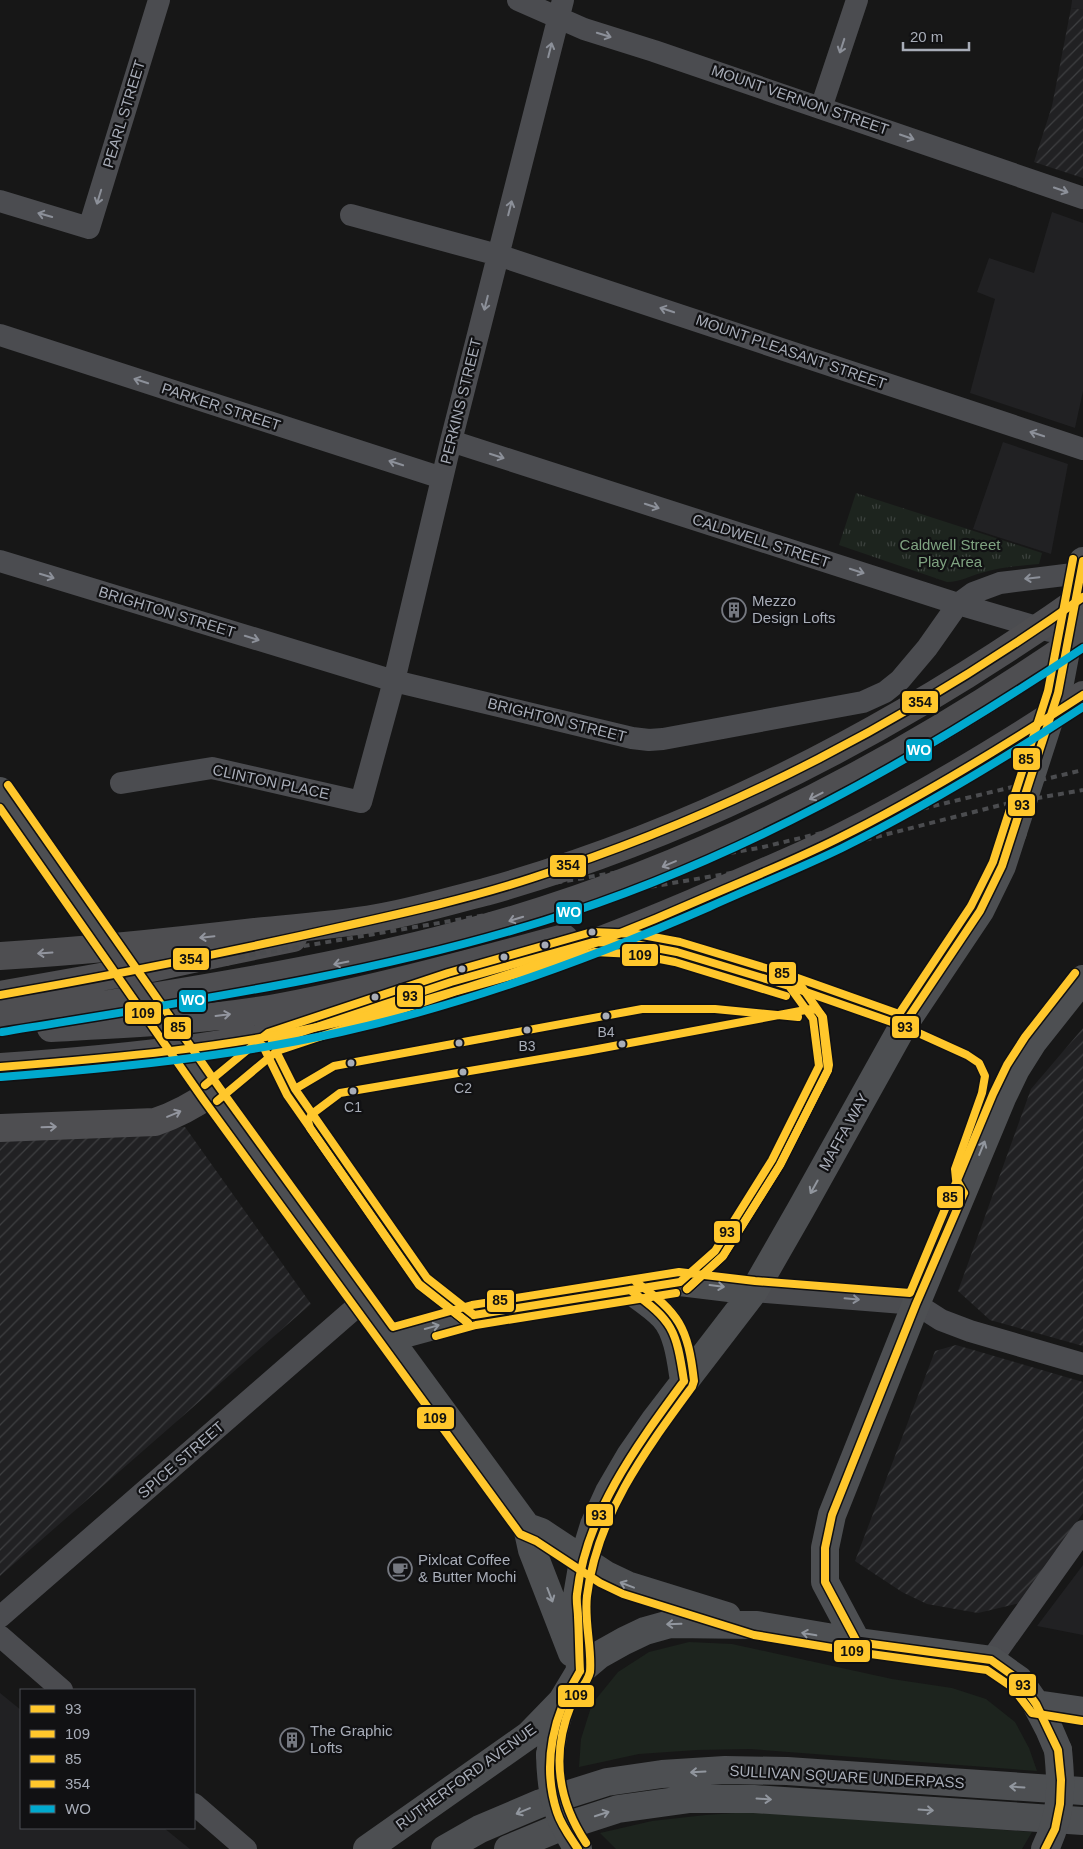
<svg xmlns="http://www.w3.org/2000/svg" width="1083" height="1849" font-family="Arial,sans-serif">
  <defs>
    <pattern id="industrial-furrows" width="10" height="10" patternUnits="userSpaceOnUse" patternTransform="scale(1.25)"><rect width="10" height="10" fill="#212123"/><path d="M-1 1l2-2M0 10L10 0M9 11l2-2" fill="none" stroke="#3e3f41"/></pattern>
    <pattern id="park-tufts" width="24" height="20" patternUnits="userSpaceOnUse" patternTransform="scale(1.25)"><rect width="24" height="20" fill="#1d241e"/><path d="M3 7l-1-3M5 7V3M7 7l1-3M15 17l-1-3M17 17v-4M19 17l1-3" fill="none" stroke="#3b413d"/></pattern>
  </defs>
  <rect width="100%" height="100%" fill="#171717"/>
  <!-- built -->
  <path fill="#212123" d="M 1072,0 L 1083,0 L 1083,10 L 1071,8 Z
    M 1052,212 L 1083,223 L 1083,391 L 1075,428 L 970,393 L 995,299 L 977,292 L 989,258 L 1034,273 Z
    M 1003,442 L 1068,464 L 1051,554 L 973,529 Z
    M 1083,1565 L 1083,1635 L 1037,1626 Z
    M 0,1693 L 21,1710 L 21,1828 L 164,1828 L 190,1849 L 0,1849 Z"/>
  <!-- industrial -->
  <path fill="url(#industrial-furrows)" d="M 1071,8 L 1083,10 L 1083,178 L 1034,162 L 1052,106 Z
    M 1083,1028 L 1083,1346 L 990,1320 L 958,1291 L 1031,1089 Z
    M 185,1127 L 311,1304 L 0,1576 L 0,1137 Z
    M 956,1345 L 1083,1382 L 1083,1513 L 1020,1603 L 978,1613 L 927,1604 L 902,1592 L 855,1561 L 935,1351 Z"/>
  <!-- green -->
  <path fill="#1d241e" d="M 689,1642 L 732,1644 L 892,1679 L 952,1688 L 986,1699 L 1015,1722 L 1029,1748 L 1037,1771 L 750,1749 L 697,1750 L 639,1754 L 579,1767 L 581,1739 L 592,1704 L 618,1672 L 649,1652 Z
    M 750,1812 L 1032,1832 L 1022,1849 L 616,1849 L 600,1833 L 652,1821 L 706,1815 Z"/>
  <!-- park -->
  <path fill="url(#park-tufts)" d="M 856,493 L 1042,553 L 1039,564 C 1019,566 1000,567 981,573 C 969,576 960,582 947,582 L 839,545 Z"/>
  <g fill="none" stroke-linecap="round" stroke-linejoin="round">
    <!-- minor -->
    <path stroke="#4b4c50" stroke-width="22" d="M 518,0 L 584,29 L 654,51 L 1083,198
      M 821,108 L 857,0
      M 0,201 L 89,228 L 159,0
      M 351,215 L 498,255 L 1083,449
      M 0,335 L 442,478
      M 451,441 L 958,604 L 1050,631
      M 0,561 L 394,681 L 632,738 L 649,740 L 663,739 L 863,702 L 885,692 L 900,680 L 927,648 L 958,604 L 973,593 L 1000,583 L 1081,573
      M 121,783 L 212,768 L 361,802 L 394,681 L 451,441 L 563,0
      M 754,1291 L 916,1304 L 941,1320 L 970,1331 L 1083,1364
      M 0,1617 L 362,1302
      M 0,1636 L 62,1690
      M 991,1660 L 1083,1531
      M 194,1804 L 246,1849"/>
    <!-- major -->
    <path stroke="#4d4f52" stroke-width="28" d="M 1058,693 L 1083,561
      M 0,791 L 44,854
      M 149,1004 L 324,1250 L 527,1527 L 532,1550 L 572,1653
      M 630,1290 C 641,1298 655,1307 664,1317 C 678,1332 681,1362 684,1381
      M 389,1338 L 474,1315 L 680,1282 L 754,1291
      M 527,1527 L 541,1532 L 606,1575 L 627,1585 L 727,1616
      M 857,1642 L 825,1582 L 825,1548 L 832,1515 L 916,1304 L 1002,1098 L 1016,1069 L 1033,1042 L 1083,979
      M 580,1671 L 577,1596 L 583,1561 L 594,1525 L 609,1492 L 630,1456 L 655,1420 L 754,1291 L 801,1209 L 903,1026 L 980,911 L 1002,866 L 1013,832
      M 1036,1704 L 1083,1711
      M 550,1755 L 554,1731 L 562,1701 L 580,1671 L 599,1655 L 624,1641 L 645,1631 L 670,1624 L 757,1625 L 857,1642 L 991,1660 L 1019,1680 L 1036,1704 L 1049,1729 L 1058,1750
      M 367,1849 L 529,1735 L 561,1702
      M 445,1849 L 480,1829 L 541,1803 L 607,1782 L 662,1774 L 725,1770 L 787,1771 L 1083,1791
      M 508,1849 L 556,1829 L 618,1809 L 690,1799 L 754,1799 L 1083,1821"/>
    <!-- highway -->
    <path stroke="#4e4e51" stroke-width="28" d="M 225,952 L 293,938
      M 0,1128 L 155,1122 C 176,1115 193,1106 211,1093"/>
    <!-- rail -->
    <path stroke="#4b4c4f" stroke-width="4" stroke-dasharray="6 5" stroke-linecap="butt" d="M 0,953 L 53,946 L 355,917 L 759,848 L 1083,770
      M 0,998 L 743,871 L 1009,803 L 1083,790"/>
    <!-- major-bridge -->
    <path stroke="#4d4f52" stroke-width="28" d="M 1013,832 L 1058,693
      M 44,854 L 136,985
      M 550,1755 C 551,1794 556,1816 578,1849
      M 1045,1849 C 1062,1813 1062,1789 1058,1750"/>
    <!-- highway-bridge -->
    <path stroke="#4e4e51" stroke-width="28" d="M 0,956 C 85,951 170,942 255,932 C 296,928 337,925 377,918 C 413,912 449,901 485,892 C 700,832 901,726 1083,597
      M 0,995 L 151,968 L 225,952
      M 0,1022 C 153,996 309,975 459,935 C 684,876 893,768 1083,636
      M 51,1028 C 124,1024 198,1021 270,1009 C 369,991 466,964 564,938
      M 0,1067 C 130,1058 259,1044 386,1011 C 490,984 589,947 688,905 C 737,883 788,863 837,839 C 922,797 1004,747 1083,695"/>
    <!-- bus-1 casing -->
    <g stroke="#111113" stroke-width="11">
      <path id="bus-1" d="M 903,1026 L 980,911 L 1002,866 L 1058,693 L 1083,561
        M 272,1042 L 451,982 L 593,942 L 635,944 L 677,952 L 789,986 L 903,1026 L 967,1055 L 979,1063 L 985,1076 L 982,1093 L 955,1169 L 956,1179 L 964,1193
        M 276,1051 L 295,1089 L 427,1278 L 474,1315
        M 295,1089 L 334,1066 L 642,1009 L 715,1009 L 798,1017
        M 630,1290 C 673,1321 676,1329 684,1381
        M 474,1315 L 680,1282 L 715,1251 L 772,1160 L 819,1066 L 813,1019 L 789,986
        M 857,1642 L 825,1582 L 825,1548 L 832,1515 L 916,1304 L 964,1193
        M 857,1642 L 991,1660 L 1019,1680 L 1036,1704 L 1058,1750 L 1061,1780 L 1060,1804 L 1055,1829 L 1045,1849
        M 580,1671 C 579,1653 579,1635 578,1617 C 578,1610 576,1602 577,1594 C 586,1513 637,1445 684,1381
        M 578,1849 C 570,1837 561,1825 557,1812 C 541,1763 554,1713 580,1671"/>
    </g>
    <!-- bus-2 casing -->
    <g stroke="#111113" stroke-width="11">
      <path id="bus-2" d="M 0,808 L 203,1099 L 520,1534 L 536,1541 L 600,1583 L 623,1594 L 754,1635 L 856,1652 L 987,1670 L 1012,1687 L 1032,1713 L 1082,1721
        M 263,1046 L 287,1095 L 419,1284 L 468,1323
        M 217,1101 L 277,1051 L 454,992 L 594,952 L 634,954 L 675,962 L 786,996
        M 687,1289 L 723,1256 L 780,1165 L 828,1070 L 822,1016 L 797,980
        M 436,1336 L 476,1325 L 676,1293
        M 586,1843 C 558,1801 551,1754 571,1705 C 576,1693 587,1685 590,1672 C 592,1647 584,1621 587,1596 C 597,1515 645,1451 692,1387 L 694,1381 C 688,1327 679,1313 636,1282"/>
    </g>
    <!-- bus-3 casing -->
    <g stroke="#111113" stroke-width="11">
      <path id="bus-3" d="M 8,785 L 219,1087 L 393,1327 L 472,1305 L 679,1272 L 755,1281 L 910,1293 L 993,1094 L 1007,1065 L 1025,1037 L 1075,973
        M 205,1085 L 268,1033 L 448,973 L 592,932 L 637,934 L 680,942 L 792,976 L 899,1014 L 971,906 L 993,862 L 1048,691 L 1073,559
        M 468,1323 L 419,1285 L 310,1128 L 308,1121 L 312,1114 L 340,1093 L 587,1051 L 811,1009 L 817,1010 L 823,1017 L 829,1065 L 828,1070 L 780,1165 L 723,1256 L 687,1289"/>
    </g>
    <!-- bus-4 casing -->
    <g stroke="#111113" stroke-width="11">
      <path id="bus-4" d="M 0,995 C 115,975 230,952 345,926 C 408,912 471,898 532,878 C 733,813 911,719 1083,597
        M 0,1067 C 114,1058 229,1048 340,1022 C 465,993 587,950 704,898 C 748,879 793,861 837,839 C 922,797 1003,747 1083,695"/>
    </g>
    <!-- bus-5 casing -->
    <g stroke="#111113" stroke-width="11">
      <path id="bus-5" d="M 2,1032 C 184,1002 367,976 544,921 C 737,861 915,760 1083,648
        M 1,1077 C 115,1068 229,1057 341,1032 C 467,1004 590,959 709,907 C 753,887 799,869 842,848 C 926,806 1005,758 1083,707"/>
    </g>
    <!-- bus-1 -->
    <use href="#bus-1" stroke="#ffc72c" stroke-width="8"/>
    <!-- bus-2 -->
    <use href="#bus-2" stroke="#ffc72c" stroke-width="8"/>
    <!-- bus-3 -->
    <use href="#bus-3" stroke="#ffc72c" stroke-width="8"/>
    <!-- bus-4 -->
    <use href="#bus-4" stroke="#ffc72c" stroke-width="8"/>
    <!-- bus-5 -->
    <use href="#bus-5" stroke="#00a9ce" stroke-width="8"/>
  </g>
  <!-- one-way arrows -->
  <defs><path id="oneway-shaft" d="M-6 0H5M1.5-3L5.5 0L1.5 3" fill="none" stroke-width="1.6" stroke-linecap="round" stroke-linejoin="round" transform="scale(1.25)"/></defs>
  <g stroke="#8c9099">
    <use href="#oneway-shaft" transform="translate(604 35) rotate(17)"/>
    <use href="#oneway-shaft" transform="translate(842 46) rotate(108)"/>
    <use href="#oneway-shaft" transform="translate(550 50) rotate(-76)"/>
    <use href="#oneway-shaft" transform="translate(907 137) rotate(19)"/>
    <use href="#oneway-shaft" transform="translate(1061 190) rotate(19)"/>
    <use href="#oneway-shaft" transform="translate(99 197) rotate(107)"/>
    <use href="#oneway-shaft" transform="translate(510 208) rotate(-76)"/>
    <use href="#oneway-shaft" transform="translate(45 215) rotate(-164)"/>
    <use href="#oneway-shaft" transform="translate(486 303) rotate(104)"/>
    <use href="#oneway-shaft" transform="translate(667 310) rotate(-162)"/>
    <use href="#oneway-shaft" transform="translate(141 381) rotate(-162)"/>
    <use href="#oneway-shaft" transform="translate(1037 434) rotate(-162)"/>
    <use href="#oneway-shaft" transform="translate(497 456) rotate(18)"/>
    <use href="#oneway-shaft" transform="translate(396 463) rotate(-162)"/>
    <use href="#oneway-shaft" transform="translate(652 506) rotate(18)"/>
    <use href="#oneway-shaft" transform="translate(857 571) rotate(18)"/>
    <use href="#oneway-shaft" transform="translate(47 576) rotate(17)"/>
    <use href="#oneway-shaft" transform="translate(1032 578) rotate(174)"/>
    <use href="#oneway-shaft" transform="translate(252 638) rotate(17)"/>
    <use href="#oneway-shaft" transform="translate(852 1299) rotate(5)"/>
  </g>
  <g stroke="#92959e">
    <use href="#oneway-shaft" transform="translate(816 796) rotate(153)"/>
    <use href="#oneway-shaft" transform="translate(669 864) rotate(157)"/>
    <use href="#oneway-shaft" transform="translate(516 919) rotate(163)"/>
    <use href="#oneway-shaft" transform="translate(207 937) rotate(174)"/>
    <use href="#oneway-shaft" transform="translate(45 953) rotate(176)"/>
    <use href="#oneway-shaft" transform="translate(341 963) rotate(169)"/>
    <use href="#oneway-shaft" transform="translate(223 1015) rotate(-7)"/>
    <use href="#oneway-shaft" transform="translate(174 1114) rotate(-23)"/>
    <use href="#oneway-shaft" transform="translate(49 1127) rotate(-2)"/>
  </g>
  <g stroke="#91969e">
    <use href="#oneway-shaft" transform="translate(982 1148) rotate(-68)"/>
    <use href="#oneway-shaft" transform="translate(814 1187) rotate(119)"/>
    <use href="#oneway-shaft" transform="translate(717 1286) rotate(7)"/>
    <use href="#oneway-shaft" transform="translate(432 1327) rotate(-15)"/>
    <use href="#oneway-shaft" transform="translate(627 1585) rotate(-159)"/>
    <use href="#oneway-shaft" transform="translate(550 1595) rotate(69)"/>
    <use href="#oneway-shaft" transform="translate(674 1624) rotate(178)"/>
    <use href="#oneway-shaft" transform="translate(809 1634) rotate(-170)"/>
    <use href="#oneway-shaft" transform="translate(698 1772) rotate(177)"/>
    <use href="#oneway-shaft" transform="translate(1017 1787) rotate(-176)"/>
    <use href="#oneway-shaft" transform="translate(764 1799) rotate(4)"/>
    <use href="#oneway-shaft" transform="translate(926 1810) rotate(4)"/>
    <use href="#oneway-shaft" transform="translate(523 1811) rotate(157)"/>
    <use href="#oneway-shaft" transform="translate(602 1814) rotate(-18)"/>
  </g>
  <!-- icons -->
  <defs>
    <g id="building-ring" transform="scale(1.25)"><circle r="9.5" fill="#111113" stroke="#757880" stroke-width="1.5"/><path d="M-4-6H4V6H1V3H-1V6H-4ZM-2.5-4.3h1.7v1.8h-1.7ZM.8-4.3h1.7v1.8H.8ZM-2.5-1h1.7V.8h-1.7ZM.8-1h1.7V.8H.8Z" fill="#757880"/></g>
    <g id="cafe-ring" transform="scale(1.25)"><circle r="9.5" fill="#111113" stroke="#757880" stroke-width="1.5"/><path d="M-5.5-4.5H6V0H3Q3 3.5 0 3.5H-2.5Q-5.5 3.5-5.5 0ZM3-3.2v2h1.7v-2ZM-6 4.5H4V6H-6Z" fill="#757880"/></g>
  </defs>
  <g fill-rule="evenodd">
    <use href="#building-ring" x="734" y="610"/>
    <use href="#cafe-ring" x="400" y="1569"/>
    <use href="#building-ring" x="292" y="1740"/>
  </g>
  <!-- markers -->
  <g fill="#a8adb8" stroke="#111113" stroke-width="2">
    <circle cx="592" cy="932" r="4.5"/>
    <circle cx="545" cy="945" r="4.5"/>
    <circle cx="504" cy="957" r="4.5"/>
    <circle cx="462" cy="969" r="4.5"/>
    <circle cx="375" cy="997" r="4.5"/>
    <circle cx="606" cy="1016" r="4.5"/>
    <circle cx="527" cy="1030" r="4.5"/>
    <circle cx="459" cy="1043" r="4.5"/>
    <circle cx="622" cy="1044" r="4.5"/>
    <circle cx="351" cy="1063" r="4.5"/>
    <circle cx="463" cy="1072" r="4.5"/>
    <circle cx="353" cy="1091" r="4.5"/>
  </g>
  <g text-anchor="middle" stroke-width="4.5" stroke-linejoin="round" paint-order="stroke">
    <!-- bus labels -->
    <g font-size="14" fill="#a8adb8" stroke="#111113">
      <text x="606" y="1037">B4</text>
      <text x="527" y="1051">B3</text>
      <text x="463" y="1093">C2</text>
      <text x="353" y="1112">C1</text>
    </g>
    <!-- street labels -->
    <g font-size="15" fill="#a8adb8" stroke="#111113">
      <text transform="translate(800 100) rotate(19)" y="5">MOUNT VERNON STREET</text>
      <text transform="translate(124 114) rotate(-73)" y="5">PEARL STREET</text>
      <text transform="translate(791 352) rotate(19)" y="5">MOUNT PLEASANT STREET</text>
      <text transform="translate(461 401) rotate(-76)" y="5">PERKINS STREET</text>
      <text transform="translate(221 407) rotate(18)" y="5">PARKER STREET</text>
      <text transform="translate(761 541) rotate(18)" y="5">CALDWELL STREET</text>
      <text transform="translate(167 612) rotate(17)" y="5">BRIGHTON STREET</text>
      <text transform="translate(557 720) rotate(14)" y="5">BRIGHTON STREET</text>
      <text transform="translate(271 782) rotate(12)" y="5">CLINTON PLACE</text>
      <text transform="translate(844 1132) rotate(-61)" y="5">MAFFA WAY</text>
      <text transform="translate(181 1460) rotate(-41)" y="5">SPICE STREET</text>
      <text transform="translate(466 1777) rotate(-36)" y="5">RUTHERFORD AVENUE</text>
      <text transform="translate(847 1777) rotate(3)" y="5">SULLIVAN SQUARE UNDERPASS</text>
    </g>
    <!-- park labels -->
    <g font-size="15" fill="#7fa381" stroke="#111113">
      <text x="950" y="550">Caldwell Street<tspan x="950" dy="17">Play Area</tspan></text>
    </g>
    <!-- poi labels -->
    <g font-size="15" fill="#a8adb8" stroke="#111113" text-anchor="start">
      <text x="752" y="606">Mezzo<tspan x="752" dy="17">Design Lofts</tspan></text>
      <text x="418" y="1565">Pixlcat Coffee<tspan x="418" dy="17">&amp; Butter Mochi</tspan></text>
      <text x="310" y="1736">The Graphic<tspan x="310" dy="17">Lofts</tspan></text>
    </g>
  </g>
  <g stroke="#111113" stroke-width="2">
    <rect x="901" y="690" width="38" height="24" rx="5" fill="#ffc72c"/>
    <rect x="905" y="738" width="28" height="24" rx="5" fill="#00a9ce"/>
    <rect x="1012" y="747" width="29" height="24" rx="5" fill="#ffc72c"/>
    <rect x="1007" y="793" width="29" height="24" rx="5" fill="#ffc72c"/>
    <rect x="549" y="854" width="38" height="24" rx="5" fill="#ffc72c"/>
    <rect x="555" y="901" width="28" height="24" rx="5" fill="#00a9ce"/>
    <rect x="621" y="943" width="38" height="24" rx="5" fill="#ffc72c"/>
    <rect x="172" y="947" width="38" height="24" rx="5" fill="#ffc72c"/>
    <rect x="768" y="961" width="29" height="24" rx="5" fill="#ffc72c"/>
    <rect x="396" y="984" width="28" height="24" rx="5" fill="#ffc72c"/>
    <rect x="178" y="989" width="29" height="24" rx="5" fill="#00a9ce"/>
    <rect x="124" y="1001" width="38" height="24" rx="5" fill="#ffc72c"/>
    <rect x="891" y="1015" width="29" height="24" rx="5" fill="#ffc72c"/>
    <rect x="163" y="1016" width="29" height="24" rx="5" fill="#ffc72c"/>
    <rect x="936" y="1185" width="28" height="24" rx="5" fill="#ffc72c"/>
    <rect x="713" y="1220" width="28" height="24" rx="5" fill="#ffc72c"/>
    <rect x="486" y="1289" width="29" height="24" rx="5" fill="#ffc72c"/>
    <rect x="416" y="1406" width="39" height="24" rx="5" fill="#ffc72c"/>
    <rect x="585" y="1503" width="29" height="24" rx="5" fill="#ffc72c"/>
    <rect x="833" y="1639" width="38" height="24" rx="5" fill="#ffc72c"/>
    <rect x="1008" y="1673" width="29" height="24" rx="5" fill="#ffc72c"/>
    <rect x="557" y="1684" width="38" height="24" rx="5" fill="#ffc72c"/>
  </g>
  <g font-size="14" text-anchor="middle" font-weight="bold" fill="#fff">
    <text x="919" y="755">WO</text>
    <text x="569" y="917">WO</text>
    <text x="193" y="1005">WO</text>
  </g>
  <g font-size="14" text-anchor="middle" font-weight="bold" fill="#111">
    <text x="920" y="707">354</text>
    <text x="1026" y="764">85</text>
    <text x="1022" y="810">93</text>
    <text x="568" y="870">354</text>
    <text x="640" y="960">109</text>
    <text x="191" y="964">354</text>
    <text x="782" y="978">85</text>
    <text x="410" y="1001">93</text>
    <text x="143" y="1018">109</text>
    <text x="905" y="1032">93</text>
    <text x="178" y="1032">85</text>
    <text x="950" y="1202">85</text>
    <text x="727" y="1237">93</text>
    <text x="500" y="1305">85</text>
    <text x="435" y="1423">109</text>
    <text x="599" y="1520">93</text>
    <text x="852" y="1656">109</text>
    <text x="1023" y="1690">93</text>
    <text x="576" y="1700">109</text>
  </g>
  <!-- legend -->
  <rect x="20" y="1689" width="175" height="140" fill="#111113" stroke="#4d4f55"/>
  <rect x="30" y="1705" width="25" height="8" fill="#ffc72c" stroke="#4d4f55"/>
  <text x="65" y="1714" font-size="15" fill="#a8adb8">93</text>
  <rect x="30" y="1730" width="25" height="8" fill="#ffc72c" stroke="#4d4f55"/>
  <text x="65" y="1739" font-size="15" fill="#a8adb8">109</text>
  <rect x="30" y="1755" width="25" height="8" fill="#ffc72c" stroke="#4d4f55"/>
  <text x="65" y="1764" font-size="15" fill="#a8adb8">85</text>
  <rect x="30" y="1780" width="25" height="8" fill="#ffc72c" stroke="#4d4f55"/>
  <text x="65" y="1789" font-size="15" fill="#a8adb8">354</text>
  <rect x="30" y="1805" width="25" height="8" fill="#00a9ce" stroke="#4d4f55"/>
  <text x="65" y="1814" font-size="15" fill="#a8adb8">WO</text>
  <!-- scale -->
  <path d="M903 42v8h66v-8" fill="none" stroke="#a8adb8" stroke-width="2.5"/>
  <text x="910" y="42" font-size="15" fill="#a8adb8" stroke="#111113" stroke-width="4" paint-order="stroke">20 m</text>
</svg>
